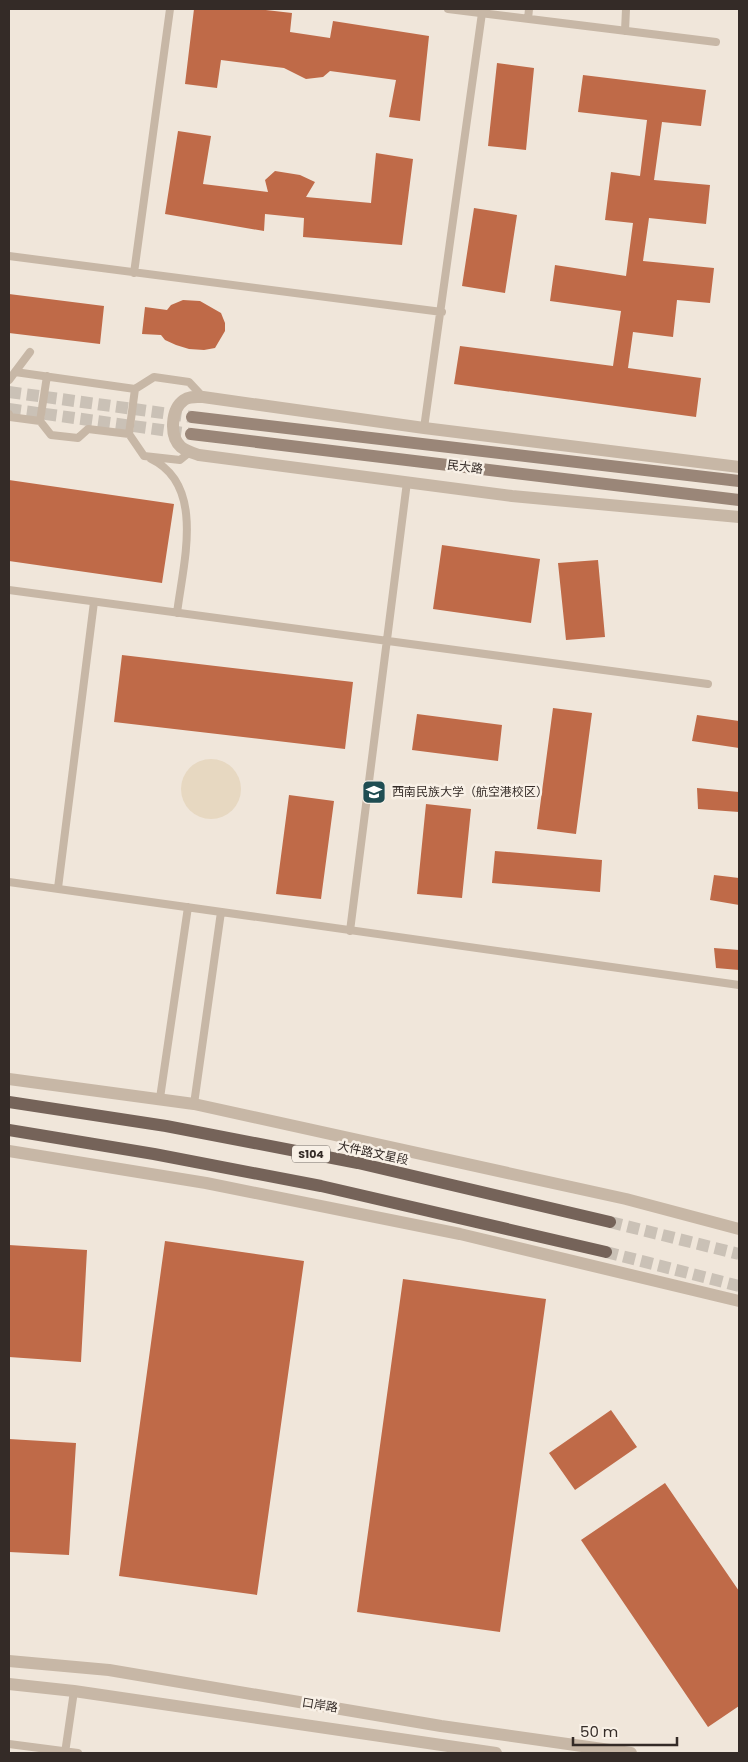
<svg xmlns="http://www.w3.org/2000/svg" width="748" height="1762" font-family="Poppins,'Noto Sans SC',sans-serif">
  <rect width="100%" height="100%" fill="#f0e6da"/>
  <!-- plaza -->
  <path fill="#e7d8c1" d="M181 789a30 30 0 1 1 60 0a30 30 0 1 1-60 0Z"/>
  <!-- building -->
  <path fill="#bf6a48" d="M 194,9 L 257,9 L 292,13 L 290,32 L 330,38 L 333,21 L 429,36 L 420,121 L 389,117 L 396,80 L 330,71 L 323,77 L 306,79 L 284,68 L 221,60 L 217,88 L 185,84 Z
    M 497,63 L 534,68 L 526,150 L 488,146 Z
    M 583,75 L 706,90 L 701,126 L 662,122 L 654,180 L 710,185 L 706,224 L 649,218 L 643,261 L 714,268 L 710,303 L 677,300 L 673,337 L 633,332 L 628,368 L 701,378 L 696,417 L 454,384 L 460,346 L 613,366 L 621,311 L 550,301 L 555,265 L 626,276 L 633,223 L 605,220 L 611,172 L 640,176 L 647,120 L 578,112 Z
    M 178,131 L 211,136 L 203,184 L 268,192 L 265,180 L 275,171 L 300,175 L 315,182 L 306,197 L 371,203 L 376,153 L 413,159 L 402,245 L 303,237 L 304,218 L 265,214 L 264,231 L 165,214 Z
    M 474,208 L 517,215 L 505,293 L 462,286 Z
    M 9,294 L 104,306 L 100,344 L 9,333 Z
    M 183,300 L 200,301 L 221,313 L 225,323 L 225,331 L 215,348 L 204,350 L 189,349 L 176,345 L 165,340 L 161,335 L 142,334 L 145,307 L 167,310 L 171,305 Z
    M 9,480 L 174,504 L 162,583 L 9,561 Z
    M 442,545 L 540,559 L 531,623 L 433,609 Z
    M 598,560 L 605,637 L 566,640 L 558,563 Z
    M 122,655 L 353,682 L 345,749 L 114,722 Z
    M 553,708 L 592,713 L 576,834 L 537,829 Z
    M 417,714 L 502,725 L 498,761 L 412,750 Z
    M 697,715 L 739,721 L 739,748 L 692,741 Z
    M 697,788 L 739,792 L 739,812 L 698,809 Z
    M 289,795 L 334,801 L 321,899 L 276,894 Z
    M 426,804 L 471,809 L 462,898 L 417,894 Z
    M 495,851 L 602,860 L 600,892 L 492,883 Z
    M 714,875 L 739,878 L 739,905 L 710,900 Z
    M 714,948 L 739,950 L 739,970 L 716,968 Z
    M 165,1241 L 304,1261 L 257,1595 L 119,1576 Z
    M 9,1245 L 87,1250 L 81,1362 L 9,1357 Z
    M 403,1279 L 546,1299 L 500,1632 L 357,1612 Z
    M 611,1410 L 637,1447 L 575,1490 L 549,1453 Z
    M 9,1439 L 76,1443 L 69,1555 L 9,1552 Z
    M 665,1483 L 739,1591 L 739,1706 L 708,1727 L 581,1540 Z"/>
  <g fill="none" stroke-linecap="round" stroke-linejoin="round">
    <!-- secondary-tunnel -->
    <path stroke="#cac1b6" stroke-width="12" stroke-dasharray="12 6" stroke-linecap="butt" d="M 9,392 L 192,417
      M 9,409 L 191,434"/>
    <!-- primary-tunnel -->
    <path stroke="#cac1b6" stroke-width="12" stroke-dasharray="12 6" stroke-linecap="butt" d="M 610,1222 L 739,1254
      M 606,1252 L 739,1286"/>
    <!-- service -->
    <path stroke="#c7b7a6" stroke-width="8" d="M 448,9 L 716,42
      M 528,19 L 529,9
      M 625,31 L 626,9
      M 9,256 L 442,312
      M 134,273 L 170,9
      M 15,372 L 135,389
      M 9,380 L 30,352
      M 9,414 L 10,417 L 40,421 L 51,435 L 78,438 L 88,429 L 129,434
      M 40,421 L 47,376
      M 424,428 L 482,13
      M 190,452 L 180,460 L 144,456 L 129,434 L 135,389 L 154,377 L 189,382 L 203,397
      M 151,459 C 206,485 183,564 177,613
      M 9,590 L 708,684
      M 9,882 L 739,985
      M 58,888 L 94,602
      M 350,931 L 407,482
      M 160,1098 L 188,907
      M 194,1104 L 221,912
      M 9,1744 L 78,1753
      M 65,1753 L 74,1691"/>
    <!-- tertiary -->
    <path stroke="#c7b7a6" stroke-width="12" d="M 739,467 L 424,428 L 203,397 C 196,397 189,396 184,400 C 171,409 169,436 181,447 C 186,451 193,453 199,455 L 512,496 L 739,517
      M 9,1079 L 194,1104 L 626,1199 L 739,1229
      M 9,1151 L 206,1183 L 460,1234 L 739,1301
      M 9,1661 L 109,1670 L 441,1726 L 631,1753
      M 9,1684 L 74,1691 L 496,1753"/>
    <!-- secondary -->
    <path stroke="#9a8678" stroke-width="12" d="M 192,417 L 739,481
      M 191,434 L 739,500"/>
    <!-- primary -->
    <path stroke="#756359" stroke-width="12" d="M 9,1102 L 166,1126 L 358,1163 L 610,1222
      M 9,1130 L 154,1154 L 321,1186 L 606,1252"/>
  </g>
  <!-- icons -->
  <defs>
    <g id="university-square" transform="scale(1.25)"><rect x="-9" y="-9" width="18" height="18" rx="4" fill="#1f4d52" stroke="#f8f0e6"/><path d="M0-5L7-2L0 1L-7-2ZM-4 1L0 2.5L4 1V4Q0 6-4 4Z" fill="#fff"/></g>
  </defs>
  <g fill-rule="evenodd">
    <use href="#university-square" x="374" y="792"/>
  </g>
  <g text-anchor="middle" stroke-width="5" stroke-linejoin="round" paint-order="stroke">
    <!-- shield labels -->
    <rect fill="#f8f0e6" stroke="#6f6660" stroke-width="1" x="292" y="1145.5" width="38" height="17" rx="4"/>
    <g font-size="11" font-weight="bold" fill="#342b27">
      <text x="311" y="1158">S104</text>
    </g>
    <!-- street labels -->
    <g font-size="12" fill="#342b27" stroke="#f8f0e6">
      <text transform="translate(465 467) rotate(7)" y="4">民大路</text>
      <text transform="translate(373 1153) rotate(12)" y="4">大件路文星段</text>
      <text transform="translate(320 1705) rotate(9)" y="4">口岸路</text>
    </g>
    <!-- poi labels -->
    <g font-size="12" fill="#342b27" stroke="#f8f0e6" text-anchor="start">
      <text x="392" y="796">西南民族大学（航空港校区）</text>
    </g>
  </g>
  <!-- border -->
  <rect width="748" height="1762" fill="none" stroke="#342b27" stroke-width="20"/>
  <!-- scale -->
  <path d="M573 1737v8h104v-8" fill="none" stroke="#342b27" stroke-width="2.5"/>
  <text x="580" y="1737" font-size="15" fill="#342b27" stroke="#f8f0e6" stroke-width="4" paint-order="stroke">50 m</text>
</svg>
